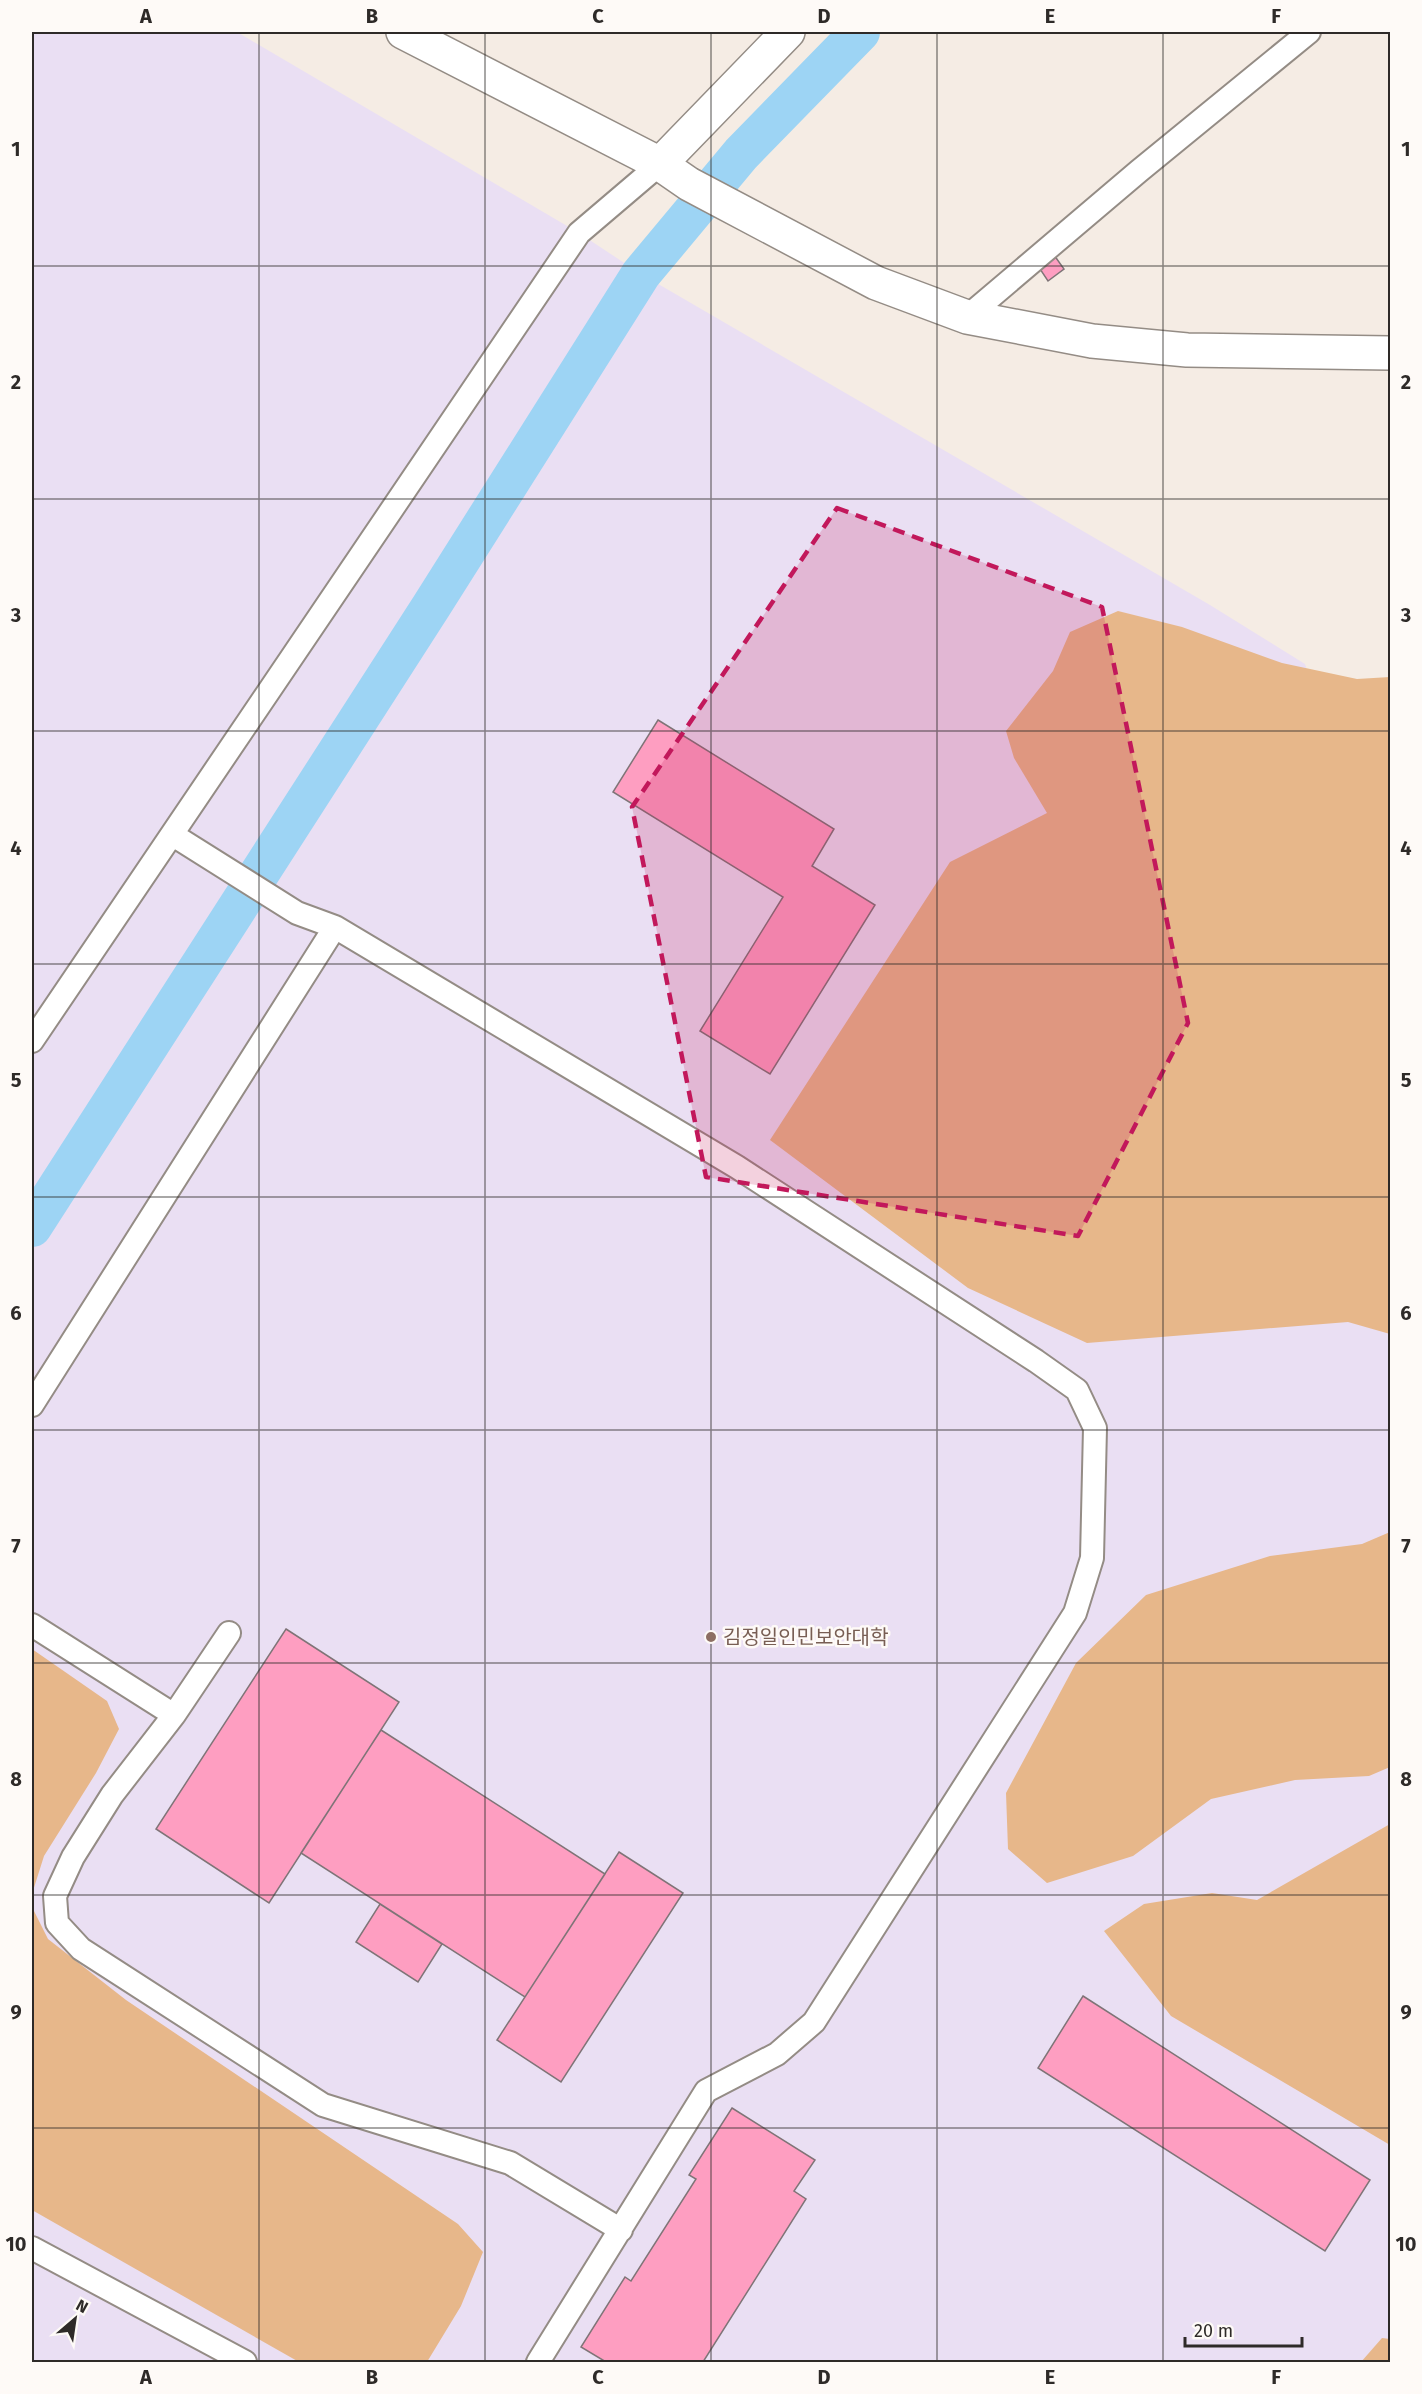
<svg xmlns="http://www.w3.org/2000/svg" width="1422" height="2394" font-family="'Fira Sans','Noto Sans KR',sans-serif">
  <rect width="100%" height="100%" fill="#f5ece4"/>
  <!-- education -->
  <path fill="#eadff3" d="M 32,32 L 237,32 L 579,233 L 641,274 L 1210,605 L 1305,664 L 1390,911 L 1390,2362 L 32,2362 Z"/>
  <!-- green -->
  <path fill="#e7b78a" d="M 1118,611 L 1182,627 L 1282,663 L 1357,679 L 1390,677 L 1390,1334 L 1348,1322 L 1087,1343 L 968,1288 L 770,1140 L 950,862 L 1047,813 L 1014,758 L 1006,731 L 1053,671 L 1070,632 Z
    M 1390,1532 L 1390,1767 L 1369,1776 L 1295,1780 L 1211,1799 L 1133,1856 L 1047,1883 L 1008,1849 L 1006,1793 L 1076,1663 L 1146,1595 L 1270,1556 L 1362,1544 Z
    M 32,1649 L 107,1701 L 119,1729 L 96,1773 L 44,1856 L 32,1894 Z
    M 1390,1824 L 1390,2145 L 1171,2016 L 1104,1931 L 1144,1904 L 1212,1893 L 1257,1900 Z
    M 32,1907 L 48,1939 L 126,2000 L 458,2224 L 483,2252 L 461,2306 L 427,2362 L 299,2362 L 32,2210 Z
    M 1382,2338 L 1390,2339 L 1390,2362 L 1361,2362 Z"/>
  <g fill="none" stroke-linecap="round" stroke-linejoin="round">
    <!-- canal -->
    <path stroke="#9dd4f4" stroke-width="40" d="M 32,1227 L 432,605 L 641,274 L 741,154 L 860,32"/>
  </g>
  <!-- building -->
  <path fill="#fe9ec1" stroke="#7f7477" stroke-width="1.5" d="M 1054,255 L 1064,269 L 1048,281 L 1038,266 Z
    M 658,720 L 834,829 L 812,866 L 875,905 L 770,1074 L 700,1031 L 783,897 L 613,792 Z
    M 286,1629 L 399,1702 L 269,1903 L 156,1829 Z
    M 381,1730 L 605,1874 L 525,1997 L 301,1853 Z
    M 619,1852 L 683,1893 L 561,2082 L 497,2040 Z
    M 380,1904 L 442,1944 L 418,1982 L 356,1942 Z
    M 1083,1996 L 1370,2180 L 1325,2251 L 1038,2068 Z
    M 732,2108 L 815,2160 L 794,2191 L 806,2199 L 703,2362 L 606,2362 L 581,2347 L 625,2277 L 631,2281 L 696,2179 L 689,2175 Z"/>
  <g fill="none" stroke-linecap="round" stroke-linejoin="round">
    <!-- service casing -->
    <g stroke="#948c85" stroke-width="26">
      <path id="service" d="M 967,317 L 1139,171 L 1309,32
        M 173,835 L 297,913 L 335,927 L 737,1167 L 1036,1361 L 1077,1390 L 1095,1428 L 1092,1558 L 1075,1613 L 814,2022 L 777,2054 L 706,2091 L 538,2362
        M 32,1041 L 579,233 L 660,164
        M 32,1405 L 335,927
        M 32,1625 L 174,1715
        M 229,1633 L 174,1715 L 112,1795 L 73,1857 L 55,1896 L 57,1923 L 81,1949 L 323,2105 L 510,2163 L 621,2230
        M 32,2248 L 245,2362"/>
    </g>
    <!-- minor casing -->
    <g stroke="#948c85" stroke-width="36">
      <path id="minor" d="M 403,32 L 660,164 L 689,184 L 876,283 L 967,317 L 1092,341 L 1187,350 L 1390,353
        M 660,164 L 788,32"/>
    </g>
    <!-- service -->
    <use href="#service" stroke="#fff" stroke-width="22"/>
    <!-- minor -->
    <use href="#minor" stroke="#fff" stroke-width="33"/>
  </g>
  <!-- marked area -->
  <path fill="#c2185b" fill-opacity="0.2" stroke="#c2185b" stroke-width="4.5" stroke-dasharray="12 8" stroke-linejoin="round" d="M 837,508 L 1102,607 L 1188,1023 L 1078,1236 L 706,1177 L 632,807 Z"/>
  <!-- grid -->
  <path fill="none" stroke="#2e2a28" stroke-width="1.5" stroke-opacity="0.55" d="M 259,32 L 259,2362M 485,32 L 485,2362M 711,32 L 711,2362M 937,32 L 937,2362M 1163,32 L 1163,2362M 32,266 L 1390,266M 32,499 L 1390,499M 32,731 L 1390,731M 32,964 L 1390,964M 32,1197 L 1390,1197M 32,1430 L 1390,1430M 32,1663 L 1390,1663M 32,1895 L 1390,1895M 32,2128 L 1390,2128"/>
  <!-- markers -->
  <circle fill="#8d6e63" stroke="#fefaf7" stroke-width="2" cx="711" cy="1637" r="6"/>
  <g text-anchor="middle" stroke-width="5" stroke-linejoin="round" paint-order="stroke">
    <!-- education labels -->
    <g font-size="20" fill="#785e54" stroke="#fefaf7" text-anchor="start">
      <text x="723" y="1644">김정일인민보안대학</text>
    </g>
  </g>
  <!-- border -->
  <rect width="1422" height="2394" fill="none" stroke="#fefaf7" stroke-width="66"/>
  <!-- north arrow -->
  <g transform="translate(75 2319) rotate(29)" stroke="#fefaf7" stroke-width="4.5" paint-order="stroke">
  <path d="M0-4.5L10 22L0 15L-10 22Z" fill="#2e2a28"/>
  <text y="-9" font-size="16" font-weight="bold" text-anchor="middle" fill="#2e2a28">N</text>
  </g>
  <!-- scale -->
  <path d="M1185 2337v9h117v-9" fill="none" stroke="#2e2a28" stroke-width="3"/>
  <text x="1194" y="2337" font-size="18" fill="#2e2a28" stroke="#fefaf7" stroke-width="4.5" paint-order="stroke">20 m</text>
  <rect x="33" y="33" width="1356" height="2328" fill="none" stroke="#2e2a28" stroke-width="2"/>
  <g font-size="20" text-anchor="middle" font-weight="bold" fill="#2e2a28">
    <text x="146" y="23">A</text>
    <text x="372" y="23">B</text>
    <text x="598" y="23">C</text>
    <text x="824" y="23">D</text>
    <text x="1050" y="23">E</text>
    <text x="1276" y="23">F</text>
    <text x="16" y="156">1</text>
    <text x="1406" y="156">1</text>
    <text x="16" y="389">2</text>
    <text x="1406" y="389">2</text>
    <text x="16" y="622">3</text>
    <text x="1406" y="622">3</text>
    <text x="16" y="855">4</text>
    <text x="1406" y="855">4</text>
    <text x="16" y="1087">5</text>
    <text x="1406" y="1087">5</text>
    <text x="16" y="1320">6</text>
    <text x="1406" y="1320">6</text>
    <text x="16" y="1553">7</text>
    <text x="1406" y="1553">7</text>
    <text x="16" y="1786">8</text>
    <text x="1406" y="1786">8</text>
    <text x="16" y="2019">9</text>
    <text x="1406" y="2019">9</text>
    <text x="16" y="2251">10</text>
    <text x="1406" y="2251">10</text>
    <text x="146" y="2384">A</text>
    <text x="372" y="2384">B</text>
    <text x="598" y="2384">C</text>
    <text x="824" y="2384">D</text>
    <text x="1050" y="2384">E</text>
    <text x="1276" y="2384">F</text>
  </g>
</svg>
